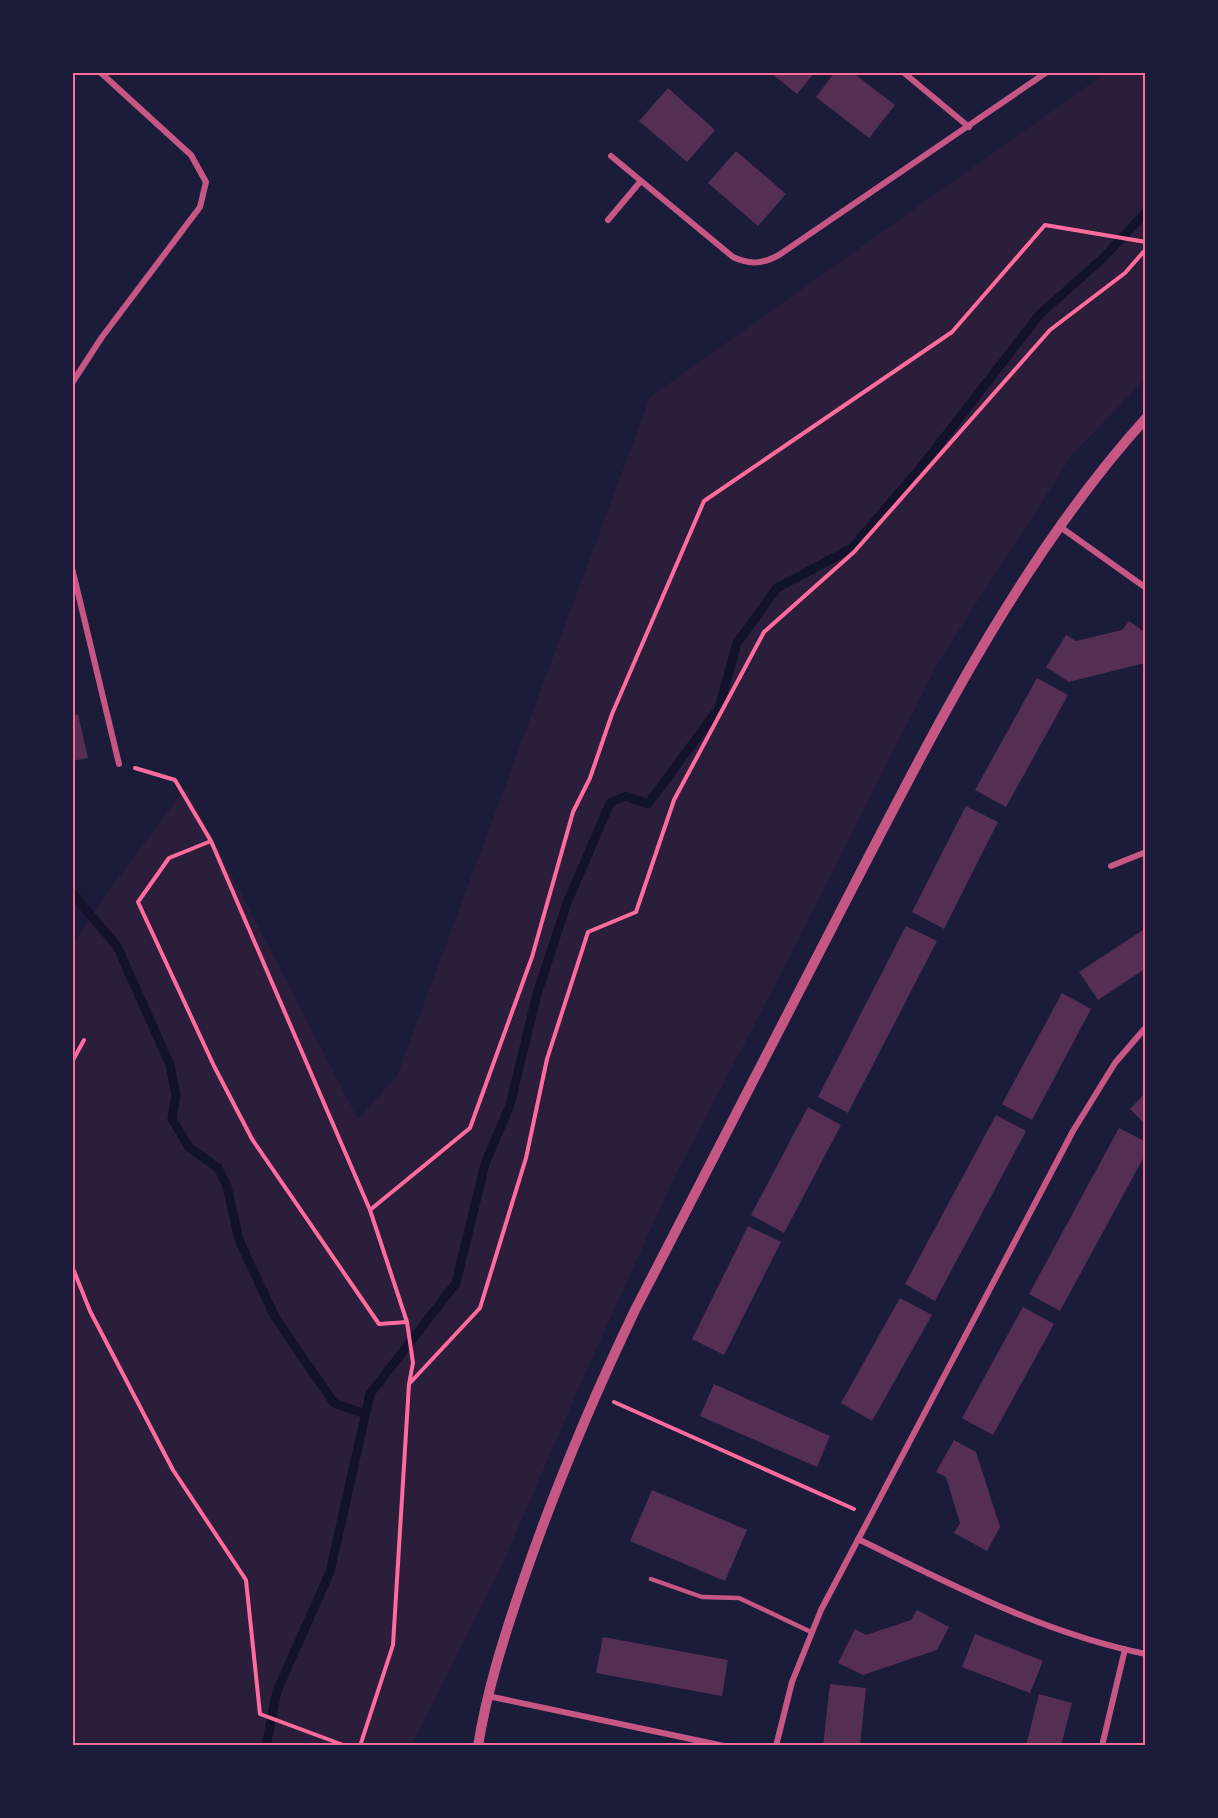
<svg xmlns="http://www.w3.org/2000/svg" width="1218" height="1818" font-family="'PT Serif',serif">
  <rect width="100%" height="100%" fill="#1b1b3a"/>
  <!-- green -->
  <path fill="#2a1e3b" d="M 1107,72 L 1146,72 L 1146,378 L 1073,454 L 939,661 L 771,993 L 675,1176 L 580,1385 L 500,1570 L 411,1746 L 72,1746 L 72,946 L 104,897 L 186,787 L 358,1119 L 397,1076 L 650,397 Z"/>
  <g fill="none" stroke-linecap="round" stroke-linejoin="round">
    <!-- stream -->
    <path stroke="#12122b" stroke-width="9" d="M 72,893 L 117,946 L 170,1065 L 176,1095 L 172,1119 L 189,1147 L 218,1168 L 227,1186 L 239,1240 L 275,1317 L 334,1403 L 365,1414
      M 266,1746 L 277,1691 L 330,1572 L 370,1394 L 456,1283 L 485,1164 L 510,1105 L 537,994 L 567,903 L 610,803 L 626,796 L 648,804 L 719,708 L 737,643 L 777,588 L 852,548 L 922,466 L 1040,314 L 1103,258 L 1146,212"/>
  </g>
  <!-- building -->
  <path fill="#542f53" d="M 770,72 L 815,72 L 797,94 Z
    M 835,72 L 852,72 L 895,105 L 869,138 L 816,97 Z
    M 668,88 L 715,130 L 687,162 L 639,121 Z
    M 736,151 L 786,194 L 758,226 L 708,183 Z
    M 1129,621 L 1146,633 L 1145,663 L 1069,682 L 1046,667 L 1066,635 L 1076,641 L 1122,630 Z
    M 1037,678 L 1068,695 L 1006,807 L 975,790 Z
    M 78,714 L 88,758 L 72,761 L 72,716 Z
    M 966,806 L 998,822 L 944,929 L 912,912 Z
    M 906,926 L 937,941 L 848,1113 L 818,1097 Z
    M 1146,928 L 1146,968 L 1098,1000 L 1079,972 Z
    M 1062,993 L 1091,1009 L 1032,1120 L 1002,1104 Z
    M 1146,1092 L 1146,1125 L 1130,1109 Z
    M 808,1107 L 841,1125 L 784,1233 L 751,1215 Z
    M 996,1115 L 1026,1131 L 935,1301 L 905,1284 Z
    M 1119,1128 L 1146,1142 L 1146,1153 L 1060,1311 L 1029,1294 Z
    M 748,1226 L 781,1242 L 724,1355 L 692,1339 Z
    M 900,1298 L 932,1315 L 872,1421 L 841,1403 Z
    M 1023,1307 L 1054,1324 L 993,1435 L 962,1418 Z
    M 714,1384 L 830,1436 L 817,1467 L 700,1416 Z
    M 954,1440 L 976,1452 L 1000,1527 L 987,1551 L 954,1533 L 960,1523 L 946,1477 L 936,1472 Z
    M 652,1490 L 747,1530 L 725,1581 L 630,1541 Z
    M 917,1610 L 949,1627 L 937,1650 L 863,1675 L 838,1663 L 855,1629 L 866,1635 L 911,1620 Z
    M 975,1634 L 1043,1661 L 1030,1693 L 962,1667 Z
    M 603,1637 L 728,1660 L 722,1696 L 596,1673 Z
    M 830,1684 L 866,1688 L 860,1746 L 823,1746 Z
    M 1039,1694 L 1072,1703 L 1061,1746 L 1026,1746 Z"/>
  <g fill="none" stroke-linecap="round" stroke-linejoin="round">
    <!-- path -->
    <path stroke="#ff6b9d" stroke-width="4" d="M 135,768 L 175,780 L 211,841 L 370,1210 L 407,1322 L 379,1324 L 252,1139 L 214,1066 L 138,902 L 169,858 L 211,841
      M 72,1062 L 84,1040
      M 370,1210 L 470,1128 L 532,957 L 573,812 L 590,778 L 612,714 L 704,501 L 952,332 L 1045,225 L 1146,242
      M 72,1266 L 90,1311 L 173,1470 L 246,1580 L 260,1714 L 346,1746
      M 409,1384 L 480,1308 L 526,1158 L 547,1059 L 588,932 L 636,912 L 674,800 L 764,632 L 854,552 L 1050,330 L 1125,273 L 1146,249
      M 614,1402 L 854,1509
      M 360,1746 L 393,1645 L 409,1384 L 413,1363 L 407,1322"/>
    <!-- service -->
    <path stroke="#c65784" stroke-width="4.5" d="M 651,1579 L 702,1597 L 739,1598 L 811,1632"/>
    <!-- minor -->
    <path stroke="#c65784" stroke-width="6" d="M 903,72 L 969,127
      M 611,156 L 733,257 C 750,265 762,264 779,255 L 1047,72
      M 608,220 L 640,182
      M 72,383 L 102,337 L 200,207 L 206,182 L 191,155 L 100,72
      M 1059,526 L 1146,588
      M 72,568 L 119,764
      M 1111,866 L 1146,852
      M 858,1539 C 952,1585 1043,1633 1146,1654
      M 488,1696 L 724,1746
      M 776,1746 L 792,1682 L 821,1610 L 1073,1131 L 1115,1063 L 1146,1027
      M 1102,1746 L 1125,1649"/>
    <!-- tertiary -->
    <path stroke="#c65784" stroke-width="10" d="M 478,1746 C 487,1690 504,1637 522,1584 C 554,1490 592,1400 635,1310 C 708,1169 781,1028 853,887 C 938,723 1022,556 1146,418"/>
  </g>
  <!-- border -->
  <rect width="1218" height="1818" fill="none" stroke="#1b1b3a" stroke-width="147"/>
  <rect x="74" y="74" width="1070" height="1670" fill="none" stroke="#ff6b9d" stroke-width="2"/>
</svg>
